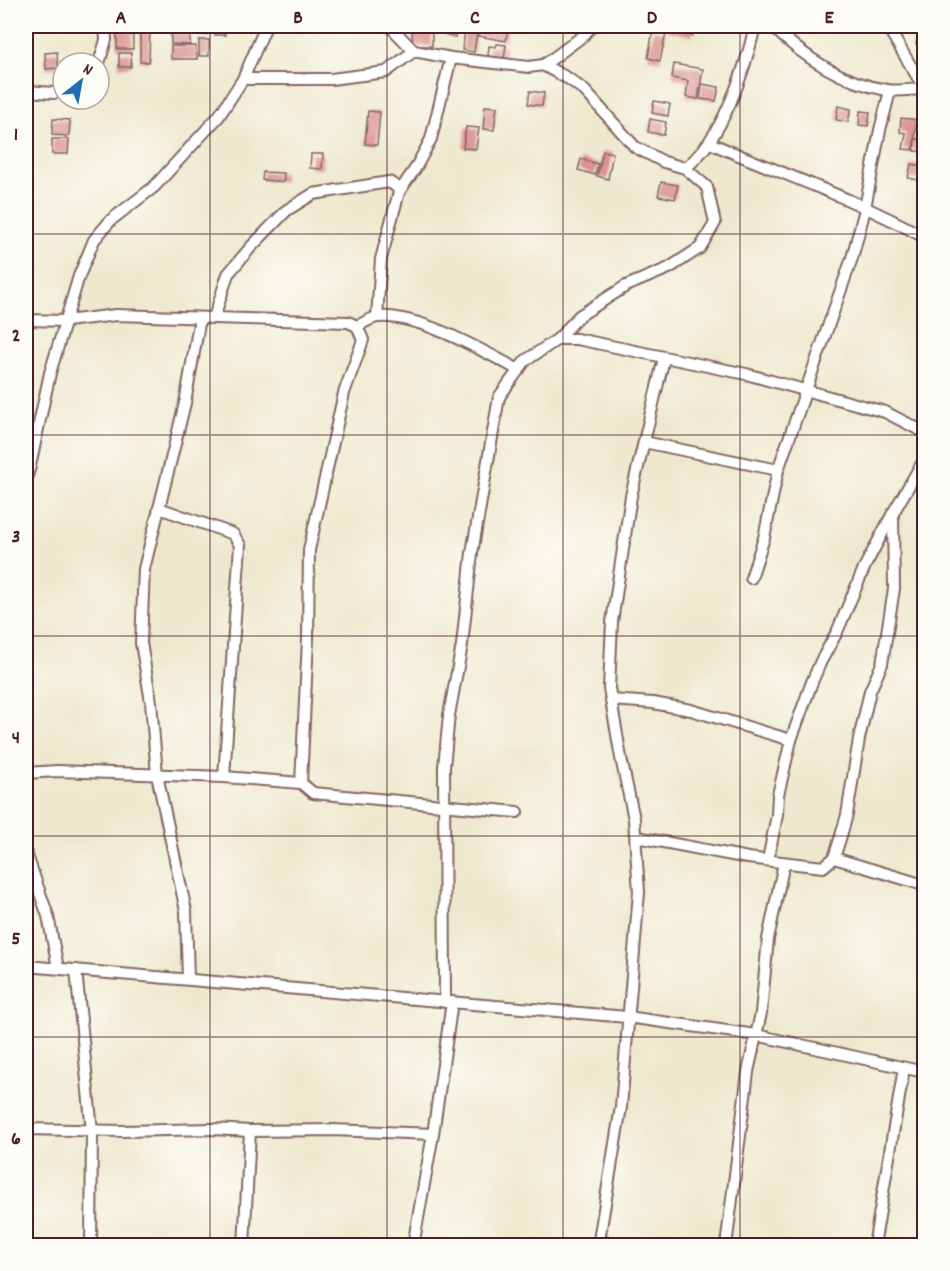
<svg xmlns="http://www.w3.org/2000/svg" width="950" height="1271" viewBox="0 0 950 1271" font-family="Dekko,sans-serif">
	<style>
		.building { fill: #db9290 }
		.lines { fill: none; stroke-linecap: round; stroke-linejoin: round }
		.minor-casing { stroke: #836664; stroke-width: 14 }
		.minor { stroke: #fff; stroke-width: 10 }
		.grid { fill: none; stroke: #4a1f2b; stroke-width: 1.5; stroke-opacity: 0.55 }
		.neatline { fill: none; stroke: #4a1f2b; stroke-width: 2 }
		.grid-label { font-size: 20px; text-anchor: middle; font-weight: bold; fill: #4a1f2b }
	</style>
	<rect width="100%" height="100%" fill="#fdfcf7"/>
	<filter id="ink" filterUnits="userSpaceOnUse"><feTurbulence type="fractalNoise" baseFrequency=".0167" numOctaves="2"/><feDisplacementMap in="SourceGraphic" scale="12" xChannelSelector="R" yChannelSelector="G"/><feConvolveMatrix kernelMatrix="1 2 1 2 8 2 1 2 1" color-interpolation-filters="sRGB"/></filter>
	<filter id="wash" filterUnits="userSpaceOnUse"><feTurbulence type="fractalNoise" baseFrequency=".008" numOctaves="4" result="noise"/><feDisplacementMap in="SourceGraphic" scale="24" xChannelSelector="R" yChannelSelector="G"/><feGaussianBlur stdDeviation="1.35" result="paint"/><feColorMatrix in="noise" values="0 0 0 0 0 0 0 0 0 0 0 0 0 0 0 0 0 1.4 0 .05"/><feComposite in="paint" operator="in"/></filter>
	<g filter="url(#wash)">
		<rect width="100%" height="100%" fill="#eee9ce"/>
		<g id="blocks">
			<g class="building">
				<rect x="117" y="26" width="16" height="23"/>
				<path d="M 140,26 L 150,26 L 149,62 L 140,62 Z"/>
				<path d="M 171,26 L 206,26 L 206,35 L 190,35 L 190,45 L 171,44 Z"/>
				<path d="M 215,26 L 224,26 L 225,35 L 215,35 Z"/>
				<path d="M 448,26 L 457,26 L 455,37 L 446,35 Z"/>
				<path d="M 466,26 L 478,26 L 474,52 L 462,50 Z"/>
				<path d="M 480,26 L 508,28 L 506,41 L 478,36 Z"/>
				<path d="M 667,26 L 694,26 L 692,36 L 666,30 Z"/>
				<path d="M 412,30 L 432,30 L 432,46 L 413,46 Z"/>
				<path d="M 653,30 L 666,33 L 660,61 L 648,58 Z"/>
				<path d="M 919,31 L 924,33 L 924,46 L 916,44 Z"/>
				<rect x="199" y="40" width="10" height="16"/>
				<path d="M 497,44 L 506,45 L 504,59 L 488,56 L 489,46 L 496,47 Z"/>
				<path d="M 171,46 L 196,46 L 197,59 L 171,59 Z"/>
				<path d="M 57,52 L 58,68 L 46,69 L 45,53 Z"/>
				<rect x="119" y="53" width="12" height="14"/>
				<path d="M 674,64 L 703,69 L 698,99 L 686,97 L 688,81 L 672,78 Z"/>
				<path d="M 702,84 L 719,87 L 716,101 L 700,99 Z"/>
				<path d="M 530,91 L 544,93 L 542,106 L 528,104 Z"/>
				<path d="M 654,101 L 670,104 L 668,116 L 652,113 Z"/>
				<path d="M 485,106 L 497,107 L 494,130 L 483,129 Z"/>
				<path d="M 838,106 L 851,109 L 848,122 L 836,120 Z"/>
				<path d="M 368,111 L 380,112 L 377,145 L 365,144 Z"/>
				<path d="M 860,111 L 870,112 L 868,126 L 859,125 Z"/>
				<path d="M 901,118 L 917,120 L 913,150 L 903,149 L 906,133 L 900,132 Z"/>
				<path d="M 53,119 L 70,120 L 69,136 L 52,135 Z"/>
				<path d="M 650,119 L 666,122 L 664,135 L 648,132 Z"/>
				<path d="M 466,127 L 479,128 L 476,149 L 463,148 Z"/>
				<path d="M 52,139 L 69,139 L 68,154 L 52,154 Z"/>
				<path d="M 915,139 L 924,140 L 924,152 L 914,151 Z"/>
				<path d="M 603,151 L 613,153 L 608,179 L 597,176 Z"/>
				<path d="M 311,154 L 323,154 L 322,169 L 310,168 Z"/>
				<path d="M 581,159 L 598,164 L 595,175 L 578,170 Z"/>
				<path d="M 911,164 L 924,166 L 924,181 L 908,178 Z"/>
				<path d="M 263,172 L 284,173 L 284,182 L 262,180 Z"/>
				<path d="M 661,182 L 678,185 L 675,199 L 658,196 Z"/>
			</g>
		</g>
	</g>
	<g filter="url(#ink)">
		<use href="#blocks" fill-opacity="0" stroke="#836664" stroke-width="1.5"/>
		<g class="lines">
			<g class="minor-casing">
				<g id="minor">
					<path d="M 390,26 L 414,51 L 451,58 L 529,67 L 543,65 L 548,62 L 583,36 L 592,26"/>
					<path d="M 772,26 C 803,57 843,83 887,90 C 899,92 913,89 924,89"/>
					<path d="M 887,26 L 924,88"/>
					<path d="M 99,63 L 106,40 L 105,26"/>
					<path d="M 543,65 L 569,79 L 585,91 L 635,147 L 664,162 L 685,168 L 707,187 L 715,223 L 700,248 L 669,268 L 626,286 L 579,316 L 558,339"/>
					<path d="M 243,79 L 331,79 L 386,72 L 414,51"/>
					<path d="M 26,91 L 54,93 L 63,91"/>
					<path d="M 710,143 C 782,174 856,199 924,237"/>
					<path d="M 685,168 C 722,140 745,70 755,26"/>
					<path d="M 377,317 L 381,259 L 399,192 L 415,169 L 431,139 L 451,58"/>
					<path d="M 214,318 L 228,274 L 251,247 L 287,210 L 313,194 L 389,182 L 397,187 L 399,192"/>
					<path d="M 26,320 L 66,321 L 116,315 L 348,322 L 357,326 L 363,340 L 344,393 L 309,550 L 308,639 L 301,783"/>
					<path d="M 357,326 C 364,323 372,317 379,317 C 419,314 483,351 519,370"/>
					<path d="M 644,442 L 778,470"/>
					<path d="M 26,480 L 30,466 L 50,373 L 79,276 L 94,240 L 111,220 L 154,187 L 219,116 L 243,79 L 266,26"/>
					<path d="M 159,508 L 233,534 L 240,545 L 224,777"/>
					<path d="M 751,578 L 764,538 L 778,470 L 852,258 L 864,213 L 880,130 L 890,91"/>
					<path d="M 611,700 L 653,703 L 691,710 L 791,740"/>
					<path d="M 26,773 L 57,771 L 224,777 L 301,783 L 313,793 L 517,812"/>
					<path d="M 637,837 L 748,858 L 823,867 L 834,858 L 840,839 L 847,815 L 859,739 L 870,691 L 882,664 L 894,589 L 893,513"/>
					<path d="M 26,853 L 48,916 L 58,968"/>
					<path d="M 834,858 L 924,885"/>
					<path d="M 768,860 L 777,815 L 778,795 L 791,740 L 812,682 L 821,661 L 837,632 L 865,566 L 893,513 L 924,460"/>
					<path d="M 26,966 L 627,1017 L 756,1035 L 924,1072"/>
					<path d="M 76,970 L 92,1131 L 91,1246"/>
					<path d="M 188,979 L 186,911 L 157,775 L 151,702 L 141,643 L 144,569 L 185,403 L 200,318"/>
					<path d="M 445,1002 L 444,767 L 449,715 L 462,645 L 472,553 L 499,397 L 525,361 L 558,339 L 577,339 L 746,374 L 885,412 L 924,432"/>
					<path d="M 26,1129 L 122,1131 L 212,1129 L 250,1131 L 244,1246"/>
					<path d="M 250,1131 L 332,1130 L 433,1134"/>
					<path d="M 599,1241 L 628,1246"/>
					<path d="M 413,1246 L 433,1134 L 452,1002"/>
					<path d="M 598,1246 L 621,1107 L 639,892 L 634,819 L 621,758 L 609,688 L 612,622 L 631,496 L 664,358"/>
					<path d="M 726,1246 L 748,1072 L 761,1013 L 768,939 L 784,863"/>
					<path d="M 874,1246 L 904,1068"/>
				</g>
			</g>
			<use href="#minor" class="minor"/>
		</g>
	</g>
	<path class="grid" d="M 210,26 L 210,1246M 387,26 L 387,1246M 563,26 L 563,1246M 740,26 L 740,1246M 26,234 L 924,234M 26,435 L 924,435M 26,636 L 924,636M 26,836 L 924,836M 26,1037 L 924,1037"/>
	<rect width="950" height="1271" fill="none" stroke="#fdfcf7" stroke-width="66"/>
	<g transform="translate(81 81) rotate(31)"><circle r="28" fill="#fdfcf7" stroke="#b5a4a5" stroke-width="1.5"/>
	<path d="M0-4.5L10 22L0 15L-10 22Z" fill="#1f6fb2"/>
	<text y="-9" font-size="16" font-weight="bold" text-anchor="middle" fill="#4a1f2b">N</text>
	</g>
	<rect x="33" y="33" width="884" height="1205" class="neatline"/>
	<g class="grid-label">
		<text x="121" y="23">A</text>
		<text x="298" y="23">B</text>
		<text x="475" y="23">C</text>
		<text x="652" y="23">D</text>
		<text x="829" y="23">E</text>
		<text x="16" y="140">1</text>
		<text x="16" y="341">2</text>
		<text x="16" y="542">3</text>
		<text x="16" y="743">4</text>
		<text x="16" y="944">5</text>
		<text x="16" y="1144">6</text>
	</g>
</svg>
